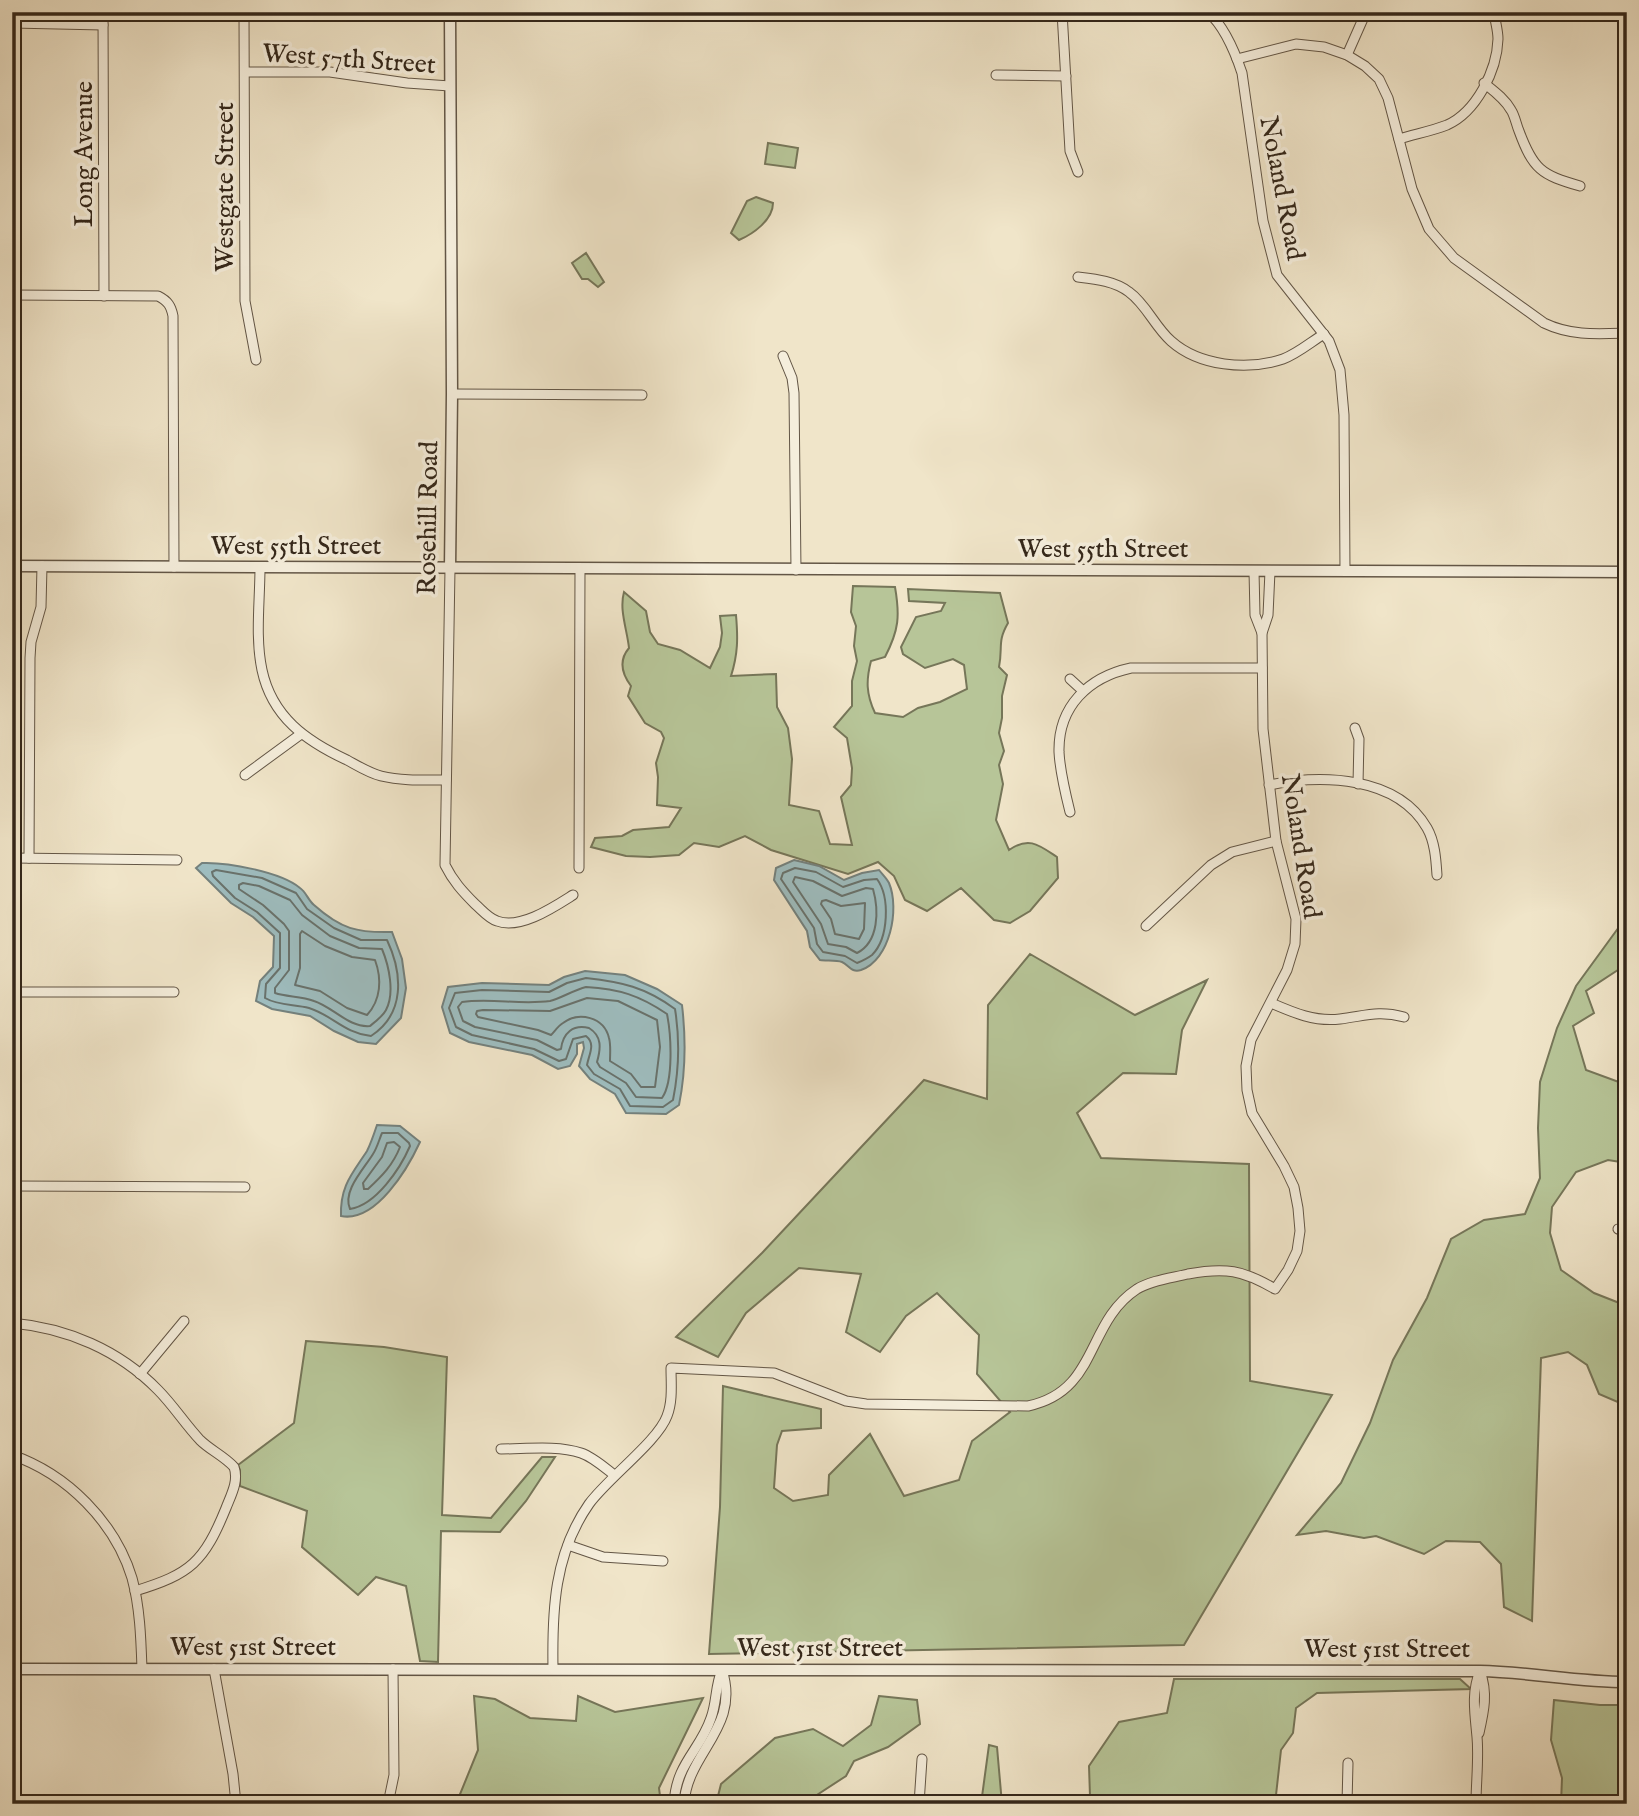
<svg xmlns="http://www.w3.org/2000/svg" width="1639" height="1816" viewBox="0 0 1639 1816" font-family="'IM FELL English',serif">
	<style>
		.green { fill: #b7c598; stroke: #767659; stroke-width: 2 }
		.water { fill: #9ebdbf; stroke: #74817d; stroke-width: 2 }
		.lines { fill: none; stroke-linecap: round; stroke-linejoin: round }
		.shore { stroke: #69726c; stroke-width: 2 }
		.minor-casing { stroke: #635646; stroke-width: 11 }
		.tertiary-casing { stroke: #635646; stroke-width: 13 }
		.minor { stroke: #f5eedc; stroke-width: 9 }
		.tertiary { stroke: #f5eedc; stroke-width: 10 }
		.labels { text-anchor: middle; stroke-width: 7; stroke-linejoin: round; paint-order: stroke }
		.street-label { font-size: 26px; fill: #34271a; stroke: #f5eedc }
	</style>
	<rect width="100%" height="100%" fill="#f0e5c9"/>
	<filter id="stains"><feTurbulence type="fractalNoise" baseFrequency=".00286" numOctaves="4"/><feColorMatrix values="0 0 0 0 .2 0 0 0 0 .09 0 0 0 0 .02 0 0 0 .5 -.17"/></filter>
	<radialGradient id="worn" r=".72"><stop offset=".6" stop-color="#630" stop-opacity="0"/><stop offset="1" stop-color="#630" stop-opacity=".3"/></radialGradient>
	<g class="green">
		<path d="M 768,143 L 798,148 L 795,168 L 765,164 Z"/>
		<path d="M 756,197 L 773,203 C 773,220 753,234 739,240 L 731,233 L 747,201 Z"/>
		<path d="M 586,253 L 604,282 L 598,287 L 588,279 L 582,279 L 572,263 Z"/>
		<path d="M 853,586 L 895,587 C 900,616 899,630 885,657 L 871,661 C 866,680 866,694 875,713 L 903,717 L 918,708 L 940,702 L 967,689 L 964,665 L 953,659 L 925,668 L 903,654 L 901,647 L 916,617 L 941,611 L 945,603 L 909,601 L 908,589 L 1000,593 L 1008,623 C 997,642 1003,647 999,667 L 1007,675 L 1002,696 L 1002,718 L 999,733 L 1004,751 L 999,765 L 1003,784 L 996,820 L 1009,850 C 1029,836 1039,845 1057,857 L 1058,878 L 1030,911 L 1010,923 L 994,920 L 961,888 L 927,911 L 905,900 L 894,876 L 878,862 L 848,874 L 771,850 L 745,836 L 719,847 L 694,843 L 679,855 L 650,857 L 626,856 L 591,847 L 595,838 L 622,836 L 633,830 L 669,827 L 681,808 L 657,805 L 658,777 L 656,763 L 664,738 L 661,732 L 645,723 L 628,696 L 631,686 C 622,674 618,661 629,648 C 627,629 619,610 624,592 L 646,611 L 650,632 L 658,644 L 680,650 L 710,668 L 720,647 L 722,633 L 720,616 L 736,615 C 738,638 738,654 731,676 L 776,674 L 777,707 L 788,728 L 792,759 L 789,805 L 819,811 L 830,844 L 852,845 L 841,797 L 851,785 L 852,768 L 847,738 L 834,727 L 852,706 L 852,681 L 857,661 L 854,646 L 856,626 L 851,612 Z"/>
		<path d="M 1627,916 L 1627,964 L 1586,991 L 1594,1013 L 1573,1026 L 1586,1070 L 1627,1085 L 1627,1163 L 1608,1160 L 1576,1172 L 1552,1207 L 1550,1233 L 1561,1270 L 1594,1293 L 1627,1306 L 1627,1406 L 1599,1394 L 1587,1365 L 1568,1352 L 1541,1358 L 1532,1621 L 1504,1607 L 1501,1564 L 1480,1542 L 1446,1541 L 1424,1554 L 1376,1536 L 1364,1538 L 1326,1531 L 1297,1535 L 1341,1483 L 1370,1423 L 1393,1360 L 1427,1298 L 1451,1239 L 1484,1220 L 1525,1214 L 1540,1178 L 1538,1128 L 1540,1082 L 1557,1028 L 1576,986 Z"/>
		<path d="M 1030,954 L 1135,1015 L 1207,980 L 1182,1030 L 1176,1074 L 1123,1073 L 1077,1113 L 1101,1158 L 1249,1164 L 1250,1381 L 1332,1395 L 1184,1645 L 709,1654 L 720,1507 L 723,1386 L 821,1409 L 821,1428 L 782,1431 L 777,1445 L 774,1488 L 793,1501 L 828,1495 L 829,1475 L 870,1434 L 904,1496 L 959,1480 L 972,1441 L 1010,1412 L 977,1374 L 979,1335 L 937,1293 L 906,1316 L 880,1352 L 846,1332 L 861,1274 L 799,1268 L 746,1313 L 718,1357 L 676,1337 L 762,1253 L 924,1080 L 987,1099 L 988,1005 Z"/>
		<path d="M 306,1341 L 384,1347 L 447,1357 L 442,1515 L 491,1518 L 542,1457 L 555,1457 L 526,1501 L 500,1532 L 441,1531 L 438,1662 L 420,1661 L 406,1586 L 376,1577 L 358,1595 L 302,1547 L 307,1511 L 240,1486 L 240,1470 L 238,1465 L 294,1423 Z"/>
		<path d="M 1174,1679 L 1460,1679 L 1471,1689 L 1317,1693 L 1296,1708 L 1293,1733 L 1281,1750 L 1275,1804 L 1088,1804 L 1090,1796 L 1089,1766 L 1119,1722 L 1167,1713 Z"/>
		<path d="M 474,1696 L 495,1699 L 530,1718 L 576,1721 L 578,1696 L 615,1712 L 703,1698 L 659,1788 L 661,1804 L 456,1804 L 478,1750 Z"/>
		<path d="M 879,1696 L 917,1700 L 920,1724 L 888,1747 L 854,1761 L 846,1776 L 803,1804 L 716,1804 L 721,1784 L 775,1738 L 813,1729 L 843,1746 L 871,1725 Z"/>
		<path d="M 1554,1700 L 1600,1705 L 1627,1705 L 1627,1804 L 1561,1804 L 1562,1778 L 1551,1740 Z"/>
		<path d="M 989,1745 L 997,1747 L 1002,1804 L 981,1804 Z"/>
	</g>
	<g class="water">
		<path d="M 794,860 L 819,866 L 844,880 L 862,873 L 879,870 C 882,874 887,879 889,883 C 900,909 890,960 861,970 C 851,973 849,965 842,962 C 836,960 826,961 820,960 L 810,947 L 807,931 L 774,880 L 776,868 Z"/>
		<path d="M 202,863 C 227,862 281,872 300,888 C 306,892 308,900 314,905 C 341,929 357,933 392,932 L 402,959 L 406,988 L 401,1018 L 376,1044 L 358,1042 L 334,1031 L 310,1016 L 272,1009 L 256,1001 L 260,981 L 273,967 L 274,936 L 253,917 L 231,903 L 196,868 Z"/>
		<path d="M 585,971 L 625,975 L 657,989 L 682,1005 C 686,1039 686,1071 679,1105 L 666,1114 L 626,1113 L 615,1094 L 590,1079 L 579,1066 L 584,1048 L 583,1042 L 577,1044 L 577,1054 L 570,1066 L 558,1069 L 532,1055 L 469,1042 L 450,1033 L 442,1007 L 448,987 L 482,983 L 549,985 L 564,977 Z"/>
		<path d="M 377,1125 L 400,1126 L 420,1142 C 408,1168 376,1223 341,1216 C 340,1186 352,1174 367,1151 C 371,1143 374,1134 377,1125 Z"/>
	</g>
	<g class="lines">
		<g class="shore">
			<path d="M 795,868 L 816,872 L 843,887 L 864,880 L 877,879 C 890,897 889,938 872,955 C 868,958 862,961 857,963 L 845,956 L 823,952 L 817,944 L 814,928 L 781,879 L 783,873 Z"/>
			<path d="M 216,870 L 262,878 L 296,893 L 307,909 L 334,928 L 361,940 L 387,940 C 403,974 405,1014 371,1036 C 344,1033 332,1015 309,1008 C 295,1004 279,1006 265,998 L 266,984 L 280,968 L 280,933 L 257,912 L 235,898 L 213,876 L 212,872 Z"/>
			<path d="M 795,877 L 813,881 L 842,896 L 866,888 L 873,889 C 879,910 879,942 857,953 L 846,947 L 828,944 L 821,924 L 793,882 Z"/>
			<path d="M 243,883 L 259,886 L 290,900 L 302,915 L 330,936 L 359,948 L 382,949 C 389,966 395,993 386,1010 C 383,1016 375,1022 370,1026 C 349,1028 333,1007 314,1001 C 301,996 287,997 275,993 L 275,988 L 289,970 L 289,931 L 284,924 L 263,905 L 239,889 L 239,885 Z"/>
			<path d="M 826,900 L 841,906 L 865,903 L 864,929 L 859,939 L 835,934 L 831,919 L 821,904 L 822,901 Z"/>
			<path d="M 302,931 L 325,946 L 352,957 L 375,960 C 382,979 381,1000 367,1015 L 347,1008 L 320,991 L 295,985 L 300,968 L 300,934 Z"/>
			<path d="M 586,978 C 622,982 645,987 675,1009 C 680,1040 679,1070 673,1100 L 663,1107 L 630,1106 L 620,1089 L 594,1074 L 587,1065 C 589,1054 596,1044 586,1036 L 573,1039 L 566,1059 L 559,1061 L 534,1049 L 472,1035 L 456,1027 L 449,1008 L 455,993 L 482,990 L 549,992 L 567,983 Z"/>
			<path d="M 586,987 C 619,989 639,995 667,1014 C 671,1034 674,1081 662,1098 L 636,1097 L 626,1083 L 600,1067 L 597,1062 C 601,1048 602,1036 589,1028 C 573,1024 563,1033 561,1049 L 557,1050 L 537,1040 L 475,1027 L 463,1021 L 458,1007 L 462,1002 C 491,998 521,1005 550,1001 C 559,999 574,990 586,987 Z"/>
			<path d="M 587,998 L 618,1001 L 657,1020 L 660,1047 L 655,1087 L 641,1087 L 631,1074 L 610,1061 C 610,1053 611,1045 609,1038 C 604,1017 579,1011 563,1023 C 558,1026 555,1031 551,1035 L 538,1030 L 478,1017 L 476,1014 L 477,1011 L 483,1010 L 550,1011 Z"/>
			<path d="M 382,1133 L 398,1133 L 409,1143 L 410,1146 C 400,1169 376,1205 350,1209 C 342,1191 364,1169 373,1154 C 377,1148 379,1140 382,1133 Z"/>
			<path d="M 394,1142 L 400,1147 C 393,1165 382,1176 368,1189 L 364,1189 L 363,1183 L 382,1157 L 387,1143 Z"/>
		</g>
		<g class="minor-casing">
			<g id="minor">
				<path d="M 103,12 L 104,296"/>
				<path d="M 244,12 L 245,301 L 256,360"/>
				<path d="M 1062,12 L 1070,151 L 1078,172"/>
				<path d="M 1208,12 C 1225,27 1235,52 1242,73 L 1263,221 L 1277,275 L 1329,341 L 1340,370 L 1344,415 L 1345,571"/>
				<path d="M 450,15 L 626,14"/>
				<path d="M 12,23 L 103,25"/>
				<path d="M 1347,55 L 1366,12"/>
				<path d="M 1237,59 L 1296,44 L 1324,47 L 1347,55 L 1365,66 L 1379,79 L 1388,98 L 1412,189 L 1429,229 L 1454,258 L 1544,323 C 1571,336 1597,334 1627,333"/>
				<path d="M 245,72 L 330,72 L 407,83 L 450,86"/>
				<path d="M 996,75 L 1066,76"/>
				<path d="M 1484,83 C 1494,91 1505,99 1511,110 C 1515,116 1516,124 1519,131 C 1533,169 1541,175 1580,186"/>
				<path d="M 1399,139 C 1415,134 1432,131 1447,125 C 1476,112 1497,71 1498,39 C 1498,30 1495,21 1494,12"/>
				<path d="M 1078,277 C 1095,279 1115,281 1129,292 C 1146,304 1155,327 1171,341 C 1199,366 1247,371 1283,359 C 1297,354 1311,342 1324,334"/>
				<path d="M 12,295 L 158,296 C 168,301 171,306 173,316 L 174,567"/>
				<path d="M 783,356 L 792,378 L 794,393 L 796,570"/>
				<path d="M 452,394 L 642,395"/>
				<path d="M 260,567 C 260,601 255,637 262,670 C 272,717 306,741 347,760 C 358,766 369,773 381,776 C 402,781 424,780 446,780"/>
				<path d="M 450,569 L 445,865 C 453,881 462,891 475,904 C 482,910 488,918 497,921 C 520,930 554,907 573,895"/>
				<path d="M 1254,571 L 1255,615 L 1262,633"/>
				<path d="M 1070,679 L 1082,690"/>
				<path d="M 1355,728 L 1359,739 L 1358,784"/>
				<path d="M 245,775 L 301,734"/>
				<path d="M 1269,785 C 1322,774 1397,776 1427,828 C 1435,842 1436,860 1437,875"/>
				<path d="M 1070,812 C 1065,792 1060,772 1059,752 C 1058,706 1089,677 1131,668 L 1262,668"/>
				<path d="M 12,858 L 177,860"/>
				<path d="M 29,858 L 30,658 L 31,642 L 41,607 L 42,566"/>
				<path d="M 579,868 L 580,569"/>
				<path d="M 1146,926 L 1211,865 L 1232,852 L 1276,841"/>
				<path d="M 12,992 L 174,992"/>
				<path d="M 1271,1003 C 1294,1013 1315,1022 1340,1019 C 1365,1016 1378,1010 1404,1017"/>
				<path d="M 12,1186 L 245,1187"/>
				<path d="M 1618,1229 L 1627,1227"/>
				<path d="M 12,1323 C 67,1328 119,1350 158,1390 C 173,1405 185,1424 200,1440 C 210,1450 224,1456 234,1467 C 239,1481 231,1495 226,1508 C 204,1562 191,1574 135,1591"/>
				<path d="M 140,1374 L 184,1321"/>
				<path d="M 501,1449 C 526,1449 557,1445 581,1453 C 593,1457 604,1467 614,1475"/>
				<path d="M 12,1455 C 67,1474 115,1522 132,1578 C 140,1607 141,1640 142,1669"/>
				<path d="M 568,1545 L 603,1557 L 663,1561"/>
				<path d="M 214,1669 L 233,1774 L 236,1804"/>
				<path d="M 553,1669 C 552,1611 554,1554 589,1504 C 608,1478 658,1441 667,1416 C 673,1401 671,1383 671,1368 L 774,1373 L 846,1401 L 866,1404 L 1028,1406 C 1099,1391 1085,1323 1137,1289 C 1152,1280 1172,1278 1188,1274 C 1225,1267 1243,1270 1275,1289 L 1288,1270 L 1297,1251 L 1300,1231 L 1298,1208 L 1294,1187 L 1284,1166 L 1252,1113 L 1247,1090 L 1246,1066 L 1251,1040 L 1287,970 L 1295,944 L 1296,919 L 1276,841 L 1263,729 L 1262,633 L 1268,615 L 1270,571"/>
				<path d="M 1479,1733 C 1484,1711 1488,1693 1480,1671"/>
				<path d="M 388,1804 L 394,1775 L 393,1669"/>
				<path d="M 674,1804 C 676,1763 700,1751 711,1718 C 717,1702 715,1686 722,1670"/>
				<path d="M 684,1804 C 687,1752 741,1728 722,1670"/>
				<path d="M 919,1804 L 922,1759"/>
				<path d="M 1347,1804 L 1348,1763"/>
				<path d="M 1476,1804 C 1476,1782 1479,1758 1477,1737 C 1475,1714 1471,1693 1480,1671"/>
			</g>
		</g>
		<g class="tertiary-casing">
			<g id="tertiary">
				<path d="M 12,566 L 1627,572"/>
				<path d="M 450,569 L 452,394 L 450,12"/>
				<path d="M 12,1669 L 1480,1671 C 1530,1672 1577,1682 1627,1682"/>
			</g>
		</g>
		<use href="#minor" class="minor"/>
		<use href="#tertiary" class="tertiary"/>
	</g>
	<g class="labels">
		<g class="street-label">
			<text transform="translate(349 58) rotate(4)" y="9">West 57th Street</text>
			<text transform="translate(83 154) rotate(-90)" y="9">Long Avenue</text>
			<text transform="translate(224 187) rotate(-90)" y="9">Westgate Street</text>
			<text transform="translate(1283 188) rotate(79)" y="9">Noland Road</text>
			<text transform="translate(427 518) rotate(-89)" y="9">Rosehill Road</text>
			<text x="296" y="554">West 55th Street</text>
			<text x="1103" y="557">West 55th Street</text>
			<text transform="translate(1302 846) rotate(81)" y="9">Noland Road</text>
			<text x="253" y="1655">West 51st Street</text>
			<text x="820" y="1656">West 51st Street</text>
			<text x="1387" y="1657">West 51st Street</text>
		</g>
	</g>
	<rect width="1639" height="1816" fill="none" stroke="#f0e5c9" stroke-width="42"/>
	<rect x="14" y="14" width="1611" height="1788" fill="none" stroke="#34271a" stroke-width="3.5"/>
	<rect x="21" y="21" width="1597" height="1774" fill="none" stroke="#34271a" stroke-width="2"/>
	<rect width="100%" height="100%" filter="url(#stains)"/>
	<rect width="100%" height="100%" fill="url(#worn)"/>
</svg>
